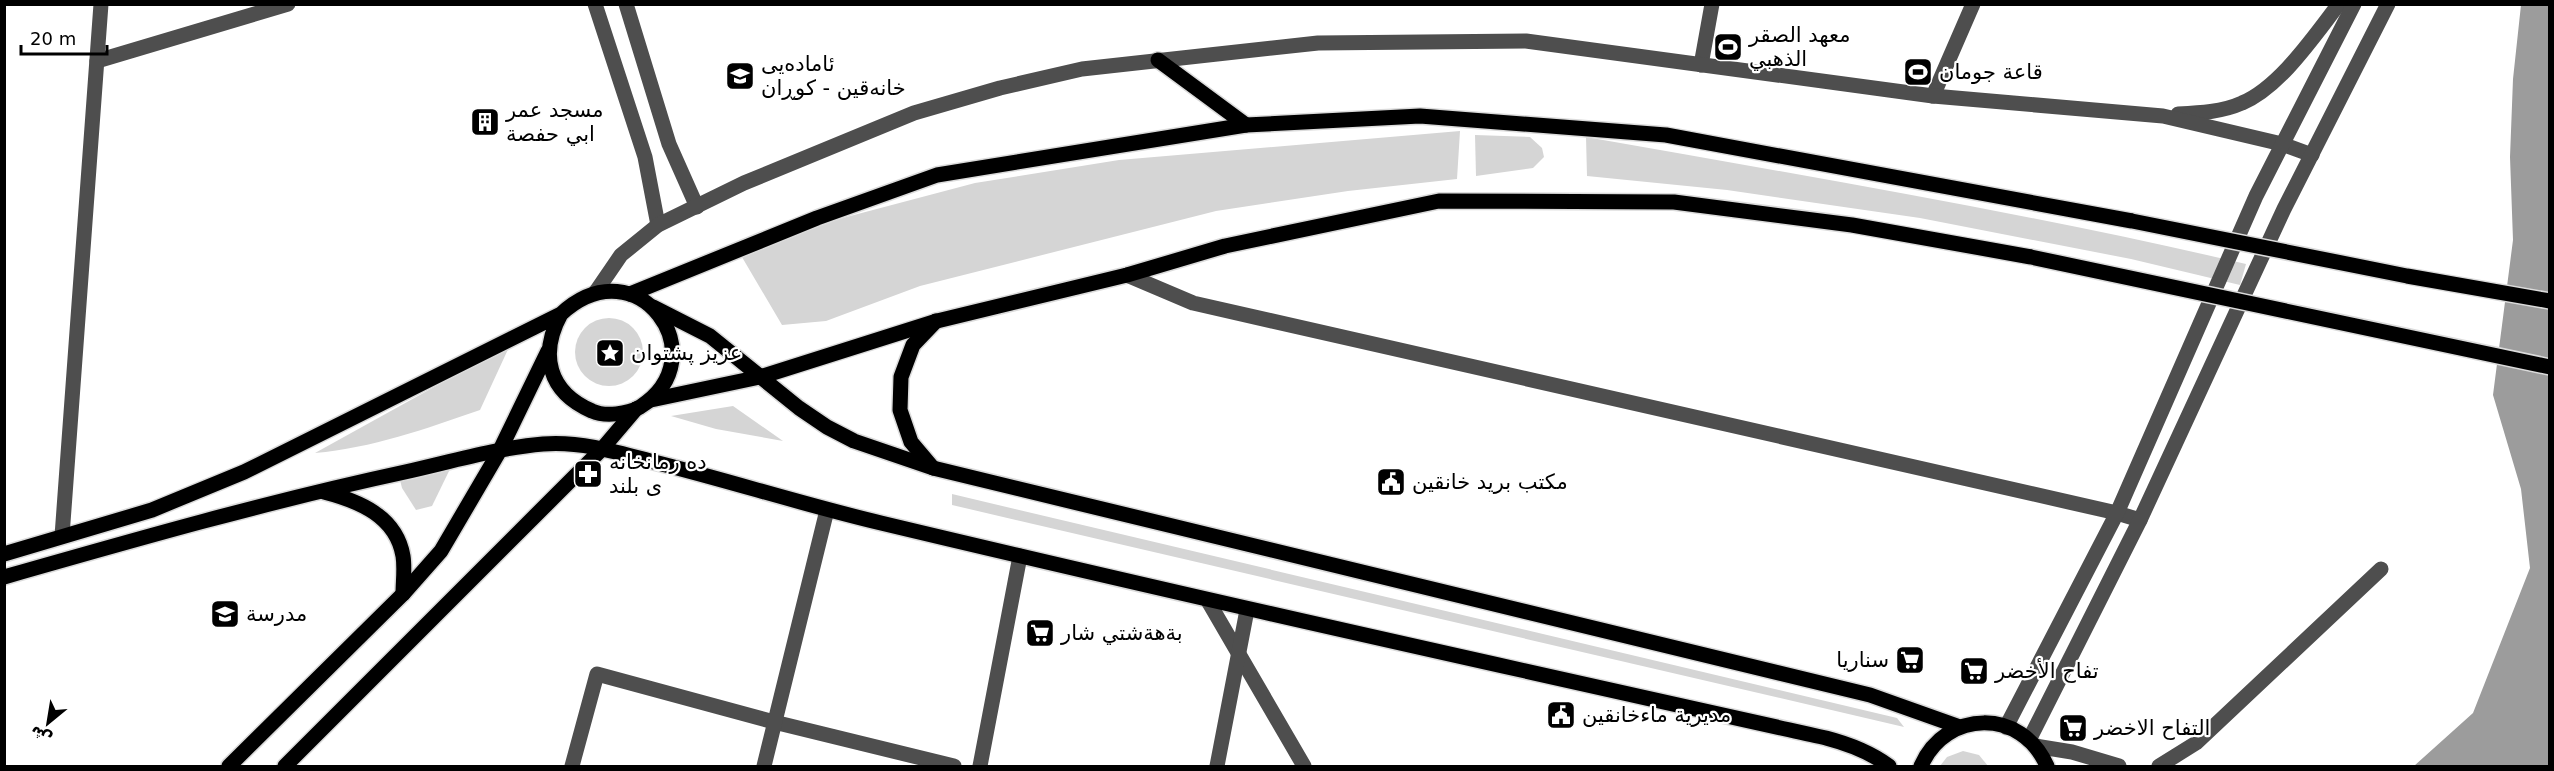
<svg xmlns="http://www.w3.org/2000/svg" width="2554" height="771" viewBox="0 0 2554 771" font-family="'DejaVu Sans',Vazirmatn,sans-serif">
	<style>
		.green { fill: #d5d5d5 }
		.water { fill: #9c9c9c }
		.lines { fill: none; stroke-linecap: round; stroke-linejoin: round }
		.major-casing { stroke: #dbdbdb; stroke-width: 18 }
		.minor { stroke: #4e4e4e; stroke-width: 15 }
		.major { stroke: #000; stroke-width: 15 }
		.major-bridge-casing { stroke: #dbdbdb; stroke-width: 18; stroke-linecap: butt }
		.major-bridge { stroke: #000; stroke-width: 15 }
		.labels { text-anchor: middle; stroke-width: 4.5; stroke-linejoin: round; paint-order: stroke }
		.poi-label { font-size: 21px; fill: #000; stroke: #fff; text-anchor: start }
	</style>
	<rect width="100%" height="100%" fill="#fff"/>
	<g class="green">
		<path d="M 1460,131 L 1457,179 L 1348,191 L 1216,211 L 920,286 L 826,321 L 782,325 L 739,252 L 786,233 L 975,183 L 1119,160 Z"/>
		<path d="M 1475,135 L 1530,137 L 1542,148 L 1544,157 L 1533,168 L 1476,176 Z"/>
		<path d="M 1586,137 C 1806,176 2028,213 2246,264 L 2240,285 L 2131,259 L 1920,218 L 1727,190 L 1587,176 Z"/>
		<circle cx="609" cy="352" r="34"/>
		<path d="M 510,345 L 480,410 C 425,429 372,448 315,453 Z"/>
		<path d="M 733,406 L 783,441 L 716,429 L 671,416 Z"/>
		<path d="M 451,467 L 432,506 L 416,510 L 402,488 L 400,480 Z"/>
		<path d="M 952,494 L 1897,718 L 1904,727 L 952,505 Z"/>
		<path d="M 1963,751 L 1979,755 L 1988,766 L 1940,766 L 1947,757 Z"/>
	</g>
	<path class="water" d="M 2521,5 L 2549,5 L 2549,766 L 2414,766 L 2473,713 L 2530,568 L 2521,489 L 2493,395 L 2513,240 L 2510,157 L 2513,79 Z"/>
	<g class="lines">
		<g class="major-casing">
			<g id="major">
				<path d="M 1158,60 L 1246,125"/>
				<path d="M 630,294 L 817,218 L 937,175 L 1246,125 L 1420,116 L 1666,135 L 2132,221"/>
				<path d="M 653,307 L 710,336 L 799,408 L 827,427 L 854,441 L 933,468 L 1870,695 L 1960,727"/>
				<path d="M 651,400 L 760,377 L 937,321 L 1127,275 L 1225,246 L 1439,201 L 1674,202 L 1852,225 L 2031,257"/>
				<path d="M 933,468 L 911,442 L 900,410 L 901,377 L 913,345 L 936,321"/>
				<path d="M 324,492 C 359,501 396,516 403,556 C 405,568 403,582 403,594"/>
				<path d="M 4,554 L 152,510 L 244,472 L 561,314 C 638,243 719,357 640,407 C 628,414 605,417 592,411 C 548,392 539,354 561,314"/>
				<path d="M 4,577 C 137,539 270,501 405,472 C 450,462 497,448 543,444 C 581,441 617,452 654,462 C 730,481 805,505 881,523 C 1195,598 1511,668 1826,738 C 1849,744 1870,752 1889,766"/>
				<path d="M 229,766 L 403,594 L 441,551 L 499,452 L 548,351"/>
				<path d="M 285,766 L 602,449 L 636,409"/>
				<path d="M 1921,766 C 1946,709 2022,708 2047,766"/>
			</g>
		</g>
		<g class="minor">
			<path d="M 595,4 L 645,157 L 658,225"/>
			<path d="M 626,4 L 669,144 L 697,207"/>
			<path d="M 97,61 L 288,4"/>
			<path d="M 1701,65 L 1712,4"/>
			<path d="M 1933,96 L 1973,4"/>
			<path d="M 2178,114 C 2200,113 2222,112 2242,103 C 2280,87 2314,36 2339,4"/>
			<path d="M 1127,275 L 1193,303 L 2117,513 L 2140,520"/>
			<path d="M 595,293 L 621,255 L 658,225 L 744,183 L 914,113 L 1000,88 L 1082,69 L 1318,43 L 1526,41 L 1933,96 L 2163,116 L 2282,144 L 2312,155"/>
			<path d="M 62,536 L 101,4"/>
			<path d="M 1208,601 L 1304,766"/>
			<path d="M 2006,727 L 2117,513 L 2256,196 L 2354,4"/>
			<path d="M 2029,740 L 2140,520 L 2284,209 L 2388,4"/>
			<path d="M 2035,746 L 2072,752 L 2119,766"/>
			<path d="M 572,766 L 597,674 L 774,722 L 954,766"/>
			<path d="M 764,766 L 827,510"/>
			<path d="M 980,766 L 1020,556"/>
			<path d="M 1217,766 L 1247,610"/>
			<path d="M 2159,766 L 2196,743 L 2381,569"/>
		</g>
		<use href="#major" class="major"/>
		<g class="major-bridge-casing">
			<g id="major-bridge">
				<path d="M 2132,221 L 2407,276 L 2550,301"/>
				<path d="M 2031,257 L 2550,367"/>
			</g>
		</g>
		<use href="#major-bridge" class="major-bridge"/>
	</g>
	<defs>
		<g id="stadium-square" transform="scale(1.5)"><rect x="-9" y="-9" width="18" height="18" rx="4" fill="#000" stroke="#fff"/><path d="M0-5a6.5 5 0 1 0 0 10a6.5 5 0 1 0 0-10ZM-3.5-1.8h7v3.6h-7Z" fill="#fff"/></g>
		<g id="school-square" transform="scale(1.5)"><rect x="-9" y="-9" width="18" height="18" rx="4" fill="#000" stroke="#fff"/><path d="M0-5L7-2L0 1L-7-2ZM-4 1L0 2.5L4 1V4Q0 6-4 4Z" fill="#fff"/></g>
		<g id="building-square" transform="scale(1.5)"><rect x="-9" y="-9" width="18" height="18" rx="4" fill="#000" stroke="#fff"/><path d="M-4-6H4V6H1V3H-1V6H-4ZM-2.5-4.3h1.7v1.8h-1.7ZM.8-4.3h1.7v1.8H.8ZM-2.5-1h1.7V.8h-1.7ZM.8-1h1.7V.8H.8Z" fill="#fff"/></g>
		<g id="sight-square" transform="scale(1.5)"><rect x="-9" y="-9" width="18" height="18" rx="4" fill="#000" stroke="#fff"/><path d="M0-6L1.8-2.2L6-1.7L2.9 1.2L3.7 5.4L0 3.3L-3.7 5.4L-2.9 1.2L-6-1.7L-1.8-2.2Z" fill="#fff"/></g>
		<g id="pharmacy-square" transform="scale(1.5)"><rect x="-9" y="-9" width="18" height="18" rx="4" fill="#000" stroke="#fff"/><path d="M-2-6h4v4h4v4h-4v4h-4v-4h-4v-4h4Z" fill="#fff"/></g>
		<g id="civic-square" transform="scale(1.5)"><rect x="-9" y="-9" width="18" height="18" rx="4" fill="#000" stroke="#fff"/><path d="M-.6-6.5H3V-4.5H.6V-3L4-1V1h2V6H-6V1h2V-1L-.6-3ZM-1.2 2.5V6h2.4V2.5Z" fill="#fff"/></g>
		<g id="supermarket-square" transform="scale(1.5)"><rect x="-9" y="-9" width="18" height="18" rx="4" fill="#000" stroke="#fff"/><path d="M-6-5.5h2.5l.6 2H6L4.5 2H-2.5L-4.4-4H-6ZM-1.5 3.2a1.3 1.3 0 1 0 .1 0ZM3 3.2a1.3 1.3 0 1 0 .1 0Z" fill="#fff"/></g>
	</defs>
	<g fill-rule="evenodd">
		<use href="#stadium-square" x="1728" y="47"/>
		<use href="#stadium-square" x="1918" y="72"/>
		<use href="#school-square" x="740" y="76"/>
		<use href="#building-square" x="485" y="122"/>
		<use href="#sight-square" x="610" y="353"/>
		<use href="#pharmacy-square" x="588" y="474"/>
		<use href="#civic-square" x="1391" y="482"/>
		<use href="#school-square" x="225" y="614"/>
		<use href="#supermarket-square" x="1040" y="633"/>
		<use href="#supermarket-square" x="1910" y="660"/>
		<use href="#supermarket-square" x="1974" y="671"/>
		<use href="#civic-square" x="1561" y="715"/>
		<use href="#supermarket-square" x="2073" y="728"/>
	</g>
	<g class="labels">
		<g class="poi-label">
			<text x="1749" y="42">معهد الصقر<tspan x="1749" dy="24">الذهبي</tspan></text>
			<text x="761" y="71">ئامادەیی<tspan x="761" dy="24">خانەقین - کوڕان</tspan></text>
			<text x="1939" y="79">قاعة جومان</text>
			<text x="506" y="117">مسجد عمر<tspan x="506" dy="24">ابي حفصة</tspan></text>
			<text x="631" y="360">عزيز پشتوان</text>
			<text x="609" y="469">ده رمانخانه<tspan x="609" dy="24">ى بلند</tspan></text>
			<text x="1412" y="489">مكتب بريد خانقين</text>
			<text x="246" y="621">مدرسة</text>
			<text x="1061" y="640">بةهةشتي شار</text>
			<text x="1889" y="667" text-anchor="end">سناريا</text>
			<text x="1995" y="678">تفاح الأخضر</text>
			<text x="1582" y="722">مديرية ماءخانقين</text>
			<text x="2094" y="735">التفاح الاخضر</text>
		</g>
	</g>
	<rect width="2554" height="771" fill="none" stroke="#000000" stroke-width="12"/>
	<g transform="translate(48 723) rotate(210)" stroke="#ffffff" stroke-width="4.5" paint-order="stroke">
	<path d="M0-4.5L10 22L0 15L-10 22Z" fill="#000000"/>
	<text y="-9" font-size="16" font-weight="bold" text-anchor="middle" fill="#000000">ش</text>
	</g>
	<path d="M21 45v9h86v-9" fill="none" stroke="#000000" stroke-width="3"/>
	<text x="30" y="45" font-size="18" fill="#000000" stroke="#ffffff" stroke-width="4.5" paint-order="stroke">20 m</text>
</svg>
